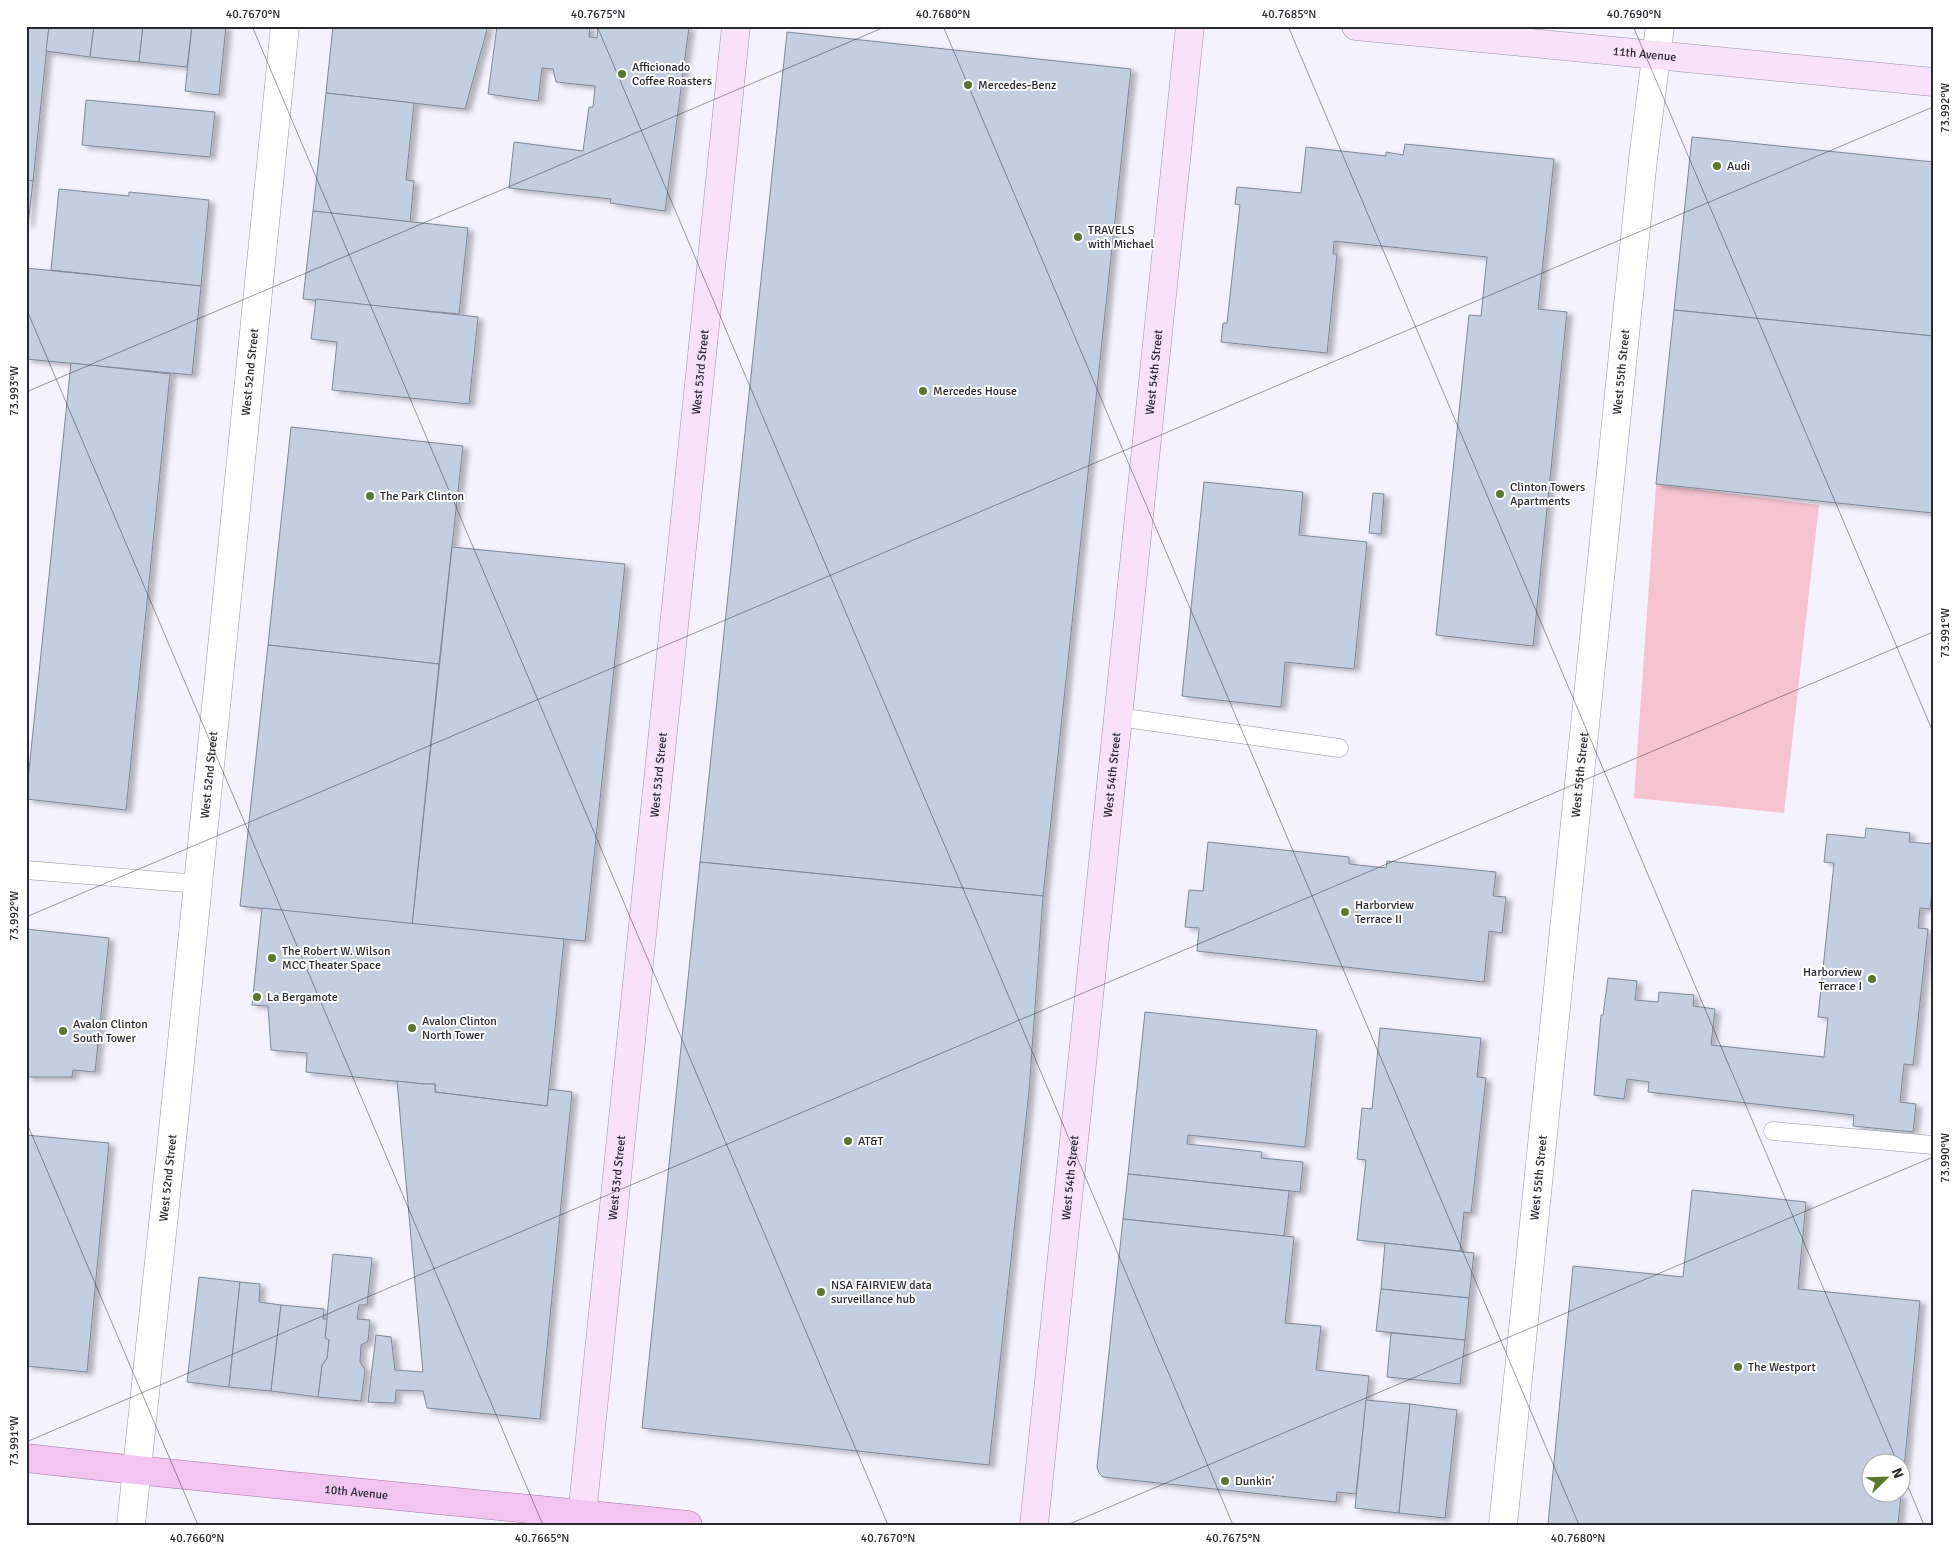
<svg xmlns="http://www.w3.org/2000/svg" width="1959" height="1551" viewBox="0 0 1959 1551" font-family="Signika,sans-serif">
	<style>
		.green { fill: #f6c4d1 }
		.building { fill: #c3cee0; stroke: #7e8898; filter: url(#shadow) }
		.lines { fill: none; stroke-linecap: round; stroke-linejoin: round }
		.service-casing { stroke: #9592a4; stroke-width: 19 }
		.minor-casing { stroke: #9592a4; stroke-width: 29 }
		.secondary-casing { stroke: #9592a4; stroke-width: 29 }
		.primary-casing { stroke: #a674a8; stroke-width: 29 }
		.service { stroke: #fff; stroke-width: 18 }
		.minor { stroke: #fff; stroke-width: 28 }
		.secondary { stroke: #f9e2f8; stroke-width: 28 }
		.primary { stroke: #f2c4f2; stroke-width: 28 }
		.ticks { fill: none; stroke: #29282f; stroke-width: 1; stroke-opacity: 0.45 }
		.poi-dot { fill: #5a782d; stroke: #fff; stroke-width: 2 }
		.labels { text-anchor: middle; stroke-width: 4; stroke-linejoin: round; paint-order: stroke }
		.street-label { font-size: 12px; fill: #29282f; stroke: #fff }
		.poi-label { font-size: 12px; fill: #29282f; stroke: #fff; text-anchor: start }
		.neatline { fill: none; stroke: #29282f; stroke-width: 2 }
		.ticks-label { font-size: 12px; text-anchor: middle; fill: #29282f }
	</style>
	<defs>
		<filter id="shadow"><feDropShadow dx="5.5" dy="3" stdDeviation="2.5" flood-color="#0004"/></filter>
	</defs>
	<rect width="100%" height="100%" fill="#f4f2fe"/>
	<path class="green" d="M 1656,484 L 1819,505 L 1784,813 L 1634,798 Z"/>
	<g class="building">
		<path d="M 26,26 L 49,26 L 33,181 L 26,180 Z"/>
		<path d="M 49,26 L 94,26 L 90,57 L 46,51 Z"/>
		<path d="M 94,26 L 143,26 L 139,62 L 90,57 Z"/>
		<path d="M 143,26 L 192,26 L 187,67 L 139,62 Z"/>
		<path d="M 192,26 L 226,26 L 219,95 L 185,91 Z"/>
		<path d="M 333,26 L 488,26 L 465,109 L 326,93 Z"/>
		<path d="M 497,26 L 590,26 L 589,37 L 597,38 L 598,26 L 689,27 L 665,211 L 610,203 L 611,199 L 509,188 L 514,142 L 583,151 L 589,107 L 593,107 L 595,86 L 556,82 L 553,69 L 542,68 L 538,101 L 488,94 Z"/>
		<path d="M 787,32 L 1131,69 L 1043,896 L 700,862 Z"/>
		<path d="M 326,93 L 414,103 L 406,180 L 414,181 L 410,222 L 313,211 Z"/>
		<path d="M 86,100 L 215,112 L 210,157 L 82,145 Z"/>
		<path d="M 1692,137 L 1933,162 L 1933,336 L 1674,310 Z"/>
		<path d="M 1405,144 L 1554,159 L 1538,309 L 1567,312 L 1533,646 L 1436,635 L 1469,315 L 1481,316 L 1487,257 L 1334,241 L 1333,254 L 1337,254 L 1327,353 L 1221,342 L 1223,323 L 1227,323 L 1240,205 L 1235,204 L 1237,187 L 1301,193 L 1306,147 L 1386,156 L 1386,152 L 1403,155 Z"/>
		<path d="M 26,180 L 33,181 L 28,225 L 26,225 Z"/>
		<path d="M 59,189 L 129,196 L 129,192 L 209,200 L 201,286 L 51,270 Z"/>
		<path d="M 313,211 L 468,228 L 459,314 L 303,299 Z"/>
		<path d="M 26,268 L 201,286 L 192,375 L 26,359 Z"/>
		<path d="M 316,299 L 478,317 L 469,404 L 332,390 L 337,342 L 311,339 Z"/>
		<path d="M 1674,310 L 1933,336 L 1933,513 L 1656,484 Z"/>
		<path d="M 71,363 L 170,374 L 126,810 L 26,799 Z"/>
		<path d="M 291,427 L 463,446 L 439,664 L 268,645 Z"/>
		<path d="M 1204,482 L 1303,492 L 1299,535 L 1367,542 L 1354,669 L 1285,662 L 1281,707 L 1182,696 Z"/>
		<path d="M 1373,493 L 1384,494 L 1381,534 L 1369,533 Z"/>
		<path d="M 452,547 L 625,564 L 585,941 L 412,925 Z"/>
		<path d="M 268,645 L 439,664 L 412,925 L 240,906 Z"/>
		<path d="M 1866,828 L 1910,833 L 1909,842 L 1933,844 L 1933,881 L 1930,909 L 1920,908 L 1918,928 L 1928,929 L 1913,1065 L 1904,1064 L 1900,1102 L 1916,1104 L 1913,1132 L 1853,1126 L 1854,1115 L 1648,1092 L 1649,1082 L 1627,1079 L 1624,1099 L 1594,1095 L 1601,1015 L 1603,1015 L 1608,978 L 1637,981 L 1635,1000 L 1658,1002 L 1659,992 L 1694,995 L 1693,1006 L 1715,1009 L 1711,1045 L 1824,1057 L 1828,1018 L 1818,1017 L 1834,863 L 1824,862 L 1827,834 L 1865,838 Z"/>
		<path d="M 1208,842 L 1349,857 L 1349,864 L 1386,868 L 1387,861 L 1496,872 L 1493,896 L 1506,897 L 1502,933 L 1489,931 L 1484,982 L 1197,951 L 1199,928 L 1185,927 L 1189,890 L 1203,891 Z"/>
		<path d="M 700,862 L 1043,896 L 1029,1091 L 989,1465 L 642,1428 Z"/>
		<path d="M 262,908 L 564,939 L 547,1106 L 435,1092 L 435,1084 L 424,1084 L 306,1072 L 307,1053 L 271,1050 L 268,1006 L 252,1005 Z"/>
		<path d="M 26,929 L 109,938 L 95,1072 L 73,1070 L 72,1077 L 26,1077 Z"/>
		<path d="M 1145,1012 L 1317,1030 L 1305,1147 L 1188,1135 L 1187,1144 L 1262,1152 L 1261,1158 L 1303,1162 L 1300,1192 L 1128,1174 Z"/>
		<path d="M 1380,1028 L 1481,1038 L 1477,1077 L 1486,1078 L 1471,1213 L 1464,1212 L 1460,1251 L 1357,1240 L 1366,1160 L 1357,1159 L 1362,1108 L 1372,1109 Z"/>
		<path d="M 397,1081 L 424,1084 L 435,1084 L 435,1092 L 547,1106 L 549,1089 L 572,1092 L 540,1419 L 427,1408 L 423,1391 L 396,1390 L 395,1403 L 368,1402 L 376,1335 L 391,1337 L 395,1370 L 423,1372 Z"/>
		<path d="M 26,1135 L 109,1143 L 87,1372 L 26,1366 Z"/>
		<path d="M 1128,1174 L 1289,1191 L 1284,1236 L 1123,1219 Z"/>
		<path d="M 1692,1190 L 1806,1202 L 1798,1289 L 1920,1301 L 1902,1490 L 1902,1464 L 1872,1464 L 1872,1494 L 1901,1494 L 1898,1525 L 1548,1524 L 1573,1266 L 1683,1277 Z"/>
		<path d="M 1123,1219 L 1294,1237 L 1285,1323 L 1321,1326 L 1316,1370 L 1369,1376 L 1356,1494 L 1337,1492 L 1336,1502 L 1103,1477 L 1099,1473 L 1097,1467 Z"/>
		<path d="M 1385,1243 L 1474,1253 L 1469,1298 L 1381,1289 Z"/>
		<path d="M 333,1254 L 372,1258 L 367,1305 L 359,1305 L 357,1319 L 370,1320 L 368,1341 L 361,1345 L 360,1362 L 365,1370 L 361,1401 L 318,1397 L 322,1365 L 327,1358 L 329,1340 L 325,1338 Z"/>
		<path d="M 199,1277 L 240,1282 L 229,1387 L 187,1382 Z"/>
		<path d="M 240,1282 L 260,1284 L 259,1302 L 281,1305 L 271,1391 L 229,1387 Z"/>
		<path d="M 1381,1289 L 1469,1298 L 1465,1340 L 1376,1331 Z"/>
		<path d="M 281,1305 L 324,1309 L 323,1319 L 327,1319 L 325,1338 L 329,1340 L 327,1358 L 322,1365 L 318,1397 L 271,1391 Z"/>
		<path d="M 1391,1333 L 1465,1340 L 1460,1384 L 1387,1377 Z"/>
		<path d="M 1366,1400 L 1410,1404 L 1399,1513 L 1355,1508 Z"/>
		<path d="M 1410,1404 L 1457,1410 L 1445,1518 L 1399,1513 Z"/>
	</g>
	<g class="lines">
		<g class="service-casing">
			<g id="service">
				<path d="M 1118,717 L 1339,748"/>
				<path d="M 26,870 L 198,884"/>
				<path d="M 1773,1131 L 1933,1145"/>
			</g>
		</g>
		<g class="minor-casing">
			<g id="minor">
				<path id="s1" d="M 131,1525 L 175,1111 L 285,26"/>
				<path id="s2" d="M 1503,1525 L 1643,159 L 1660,26"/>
			</g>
		</g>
		<g class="secondary-casing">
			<g id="secondary">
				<path id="s3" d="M 1356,26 L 1933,82"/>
				<path id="s4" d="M 581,1525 L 736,26"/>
				<path id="s5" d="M 1034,1525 L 1190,26"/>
			</g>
		</g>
		<g class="primary-casing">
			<g id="primary">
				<path id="s6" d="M 26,1458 C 247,1483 468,1502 688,1525"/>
			</g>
		</g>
		<use href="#service" class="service"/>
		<use href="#minor" class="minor"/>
		<use href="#secondary" class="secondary"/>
		<use href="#primary" class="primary"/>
	</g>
	<path class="ticks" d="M 252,26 L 888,1525M 597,26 L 1233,1525M 943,26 L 1579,1525M 1288,26 L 1898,1464M 1633,26 L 1933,732M 26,308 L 543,1525M 26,392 L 887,26M 26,917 L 1933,107M 26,1121 L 198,1525M 26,1442 L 1933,632M 1902,1472 L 1924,1525M 1067,1525 L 1933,1157"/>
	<g class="poi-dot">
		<circle cx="622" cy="74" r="5"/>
		<circle cx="968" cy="85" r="5"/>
		<circle cx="1717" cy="166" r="5"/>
		<circle cx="1078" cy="237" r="5"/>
		<circle cx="923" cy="391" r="5"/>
		<circle cx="1500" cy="494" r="5"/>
		<circle cx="370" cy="496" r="5"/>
		<circle cx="1345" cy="912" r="5"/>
		<circle cx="272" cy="958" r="5"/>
		<circle cx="1872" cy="979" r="5"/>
		<circle cx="257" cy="997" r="5"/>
		<circle cx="412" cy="1028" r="5"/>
		<circle cx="63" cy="1031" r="5"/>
		<circle cx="848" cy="1141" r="5"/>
		<circle cx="821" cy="1292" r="5"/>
		<circle cx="1738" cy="1367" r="5"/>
		<circle cx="1225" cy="1481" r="5"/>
	</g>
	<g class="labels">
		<g class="street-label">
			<text dy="4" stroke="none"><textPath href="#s3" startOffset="290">11th Avenue</textPath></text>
			<text dy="4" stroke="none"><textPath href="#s2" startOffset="1159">West 55th Street</textPath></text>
			<text dy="4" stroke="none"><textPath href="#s1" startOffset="1159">West 52nd Street</textPath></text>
			<text dy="4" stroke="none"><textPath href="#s4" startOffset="1159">West 53rd Street</textPath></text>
			<text dy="4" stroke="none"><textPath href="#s5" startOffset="1159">West 54th Street</textPath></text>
			<text dy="4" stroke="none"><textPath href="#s2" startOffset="754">West 55th Street</textPath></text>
			<text dy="4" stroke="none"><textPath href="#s1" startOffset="754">West 52nd Street</textPath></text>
			<text dy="4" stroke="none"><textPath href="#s4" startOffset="754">West 53rd Street</textPath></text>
			<text dy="4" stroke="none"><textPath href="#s5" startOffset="754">West 54th Street</textPath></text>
			<text dy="4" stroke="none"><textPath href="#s4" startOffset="349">West 53rd Street</textPath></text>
			<text dy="4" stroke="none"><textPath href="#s5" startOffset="349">West 54th Street</textPath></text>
			<text dy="4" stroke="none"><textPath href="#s2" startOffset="349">West 55th Street</textPath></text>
			<text dy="4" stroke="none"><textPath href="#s1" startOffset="349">West 52nd Street</textPath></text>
			<text dy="4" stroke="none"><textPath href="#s6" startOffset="332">10th Avenue</textPath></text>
		</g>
		<g class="poi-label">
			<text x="632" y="71">Afficionado<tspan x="632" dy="14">Coffee Roasters</tspan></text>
			<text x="978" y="89">Mercedes-Benz</text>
			<text x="1727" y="170">Audi</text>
			<text x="1088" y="234">TRAVELS<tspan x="1088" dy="14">with Michael</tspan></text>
			<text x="933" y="395">Mercedes House</text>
			<text x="1510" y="491">Clinton Towers<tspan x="1510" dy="14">Apartments</tspan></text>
			<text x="380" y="500">The Park Clinton</text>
			<text x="1355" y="909">Harborview<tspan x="1355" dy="14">Terrace II</tspan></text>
			<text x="282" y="955">The Robert W. Wilson<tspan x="282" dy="14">MCC Theater Space</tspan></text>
			<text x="1862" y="976" text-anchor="end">Harborview<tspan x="1862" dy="14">Terrace I</tspan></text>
			<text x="267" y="1001">La Bergamote</text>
			<text x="422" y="1025">Avalon Clinton<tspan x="422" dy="14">North Tower</tspan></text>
			<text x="73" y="1028">Avalon Clinton<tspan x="73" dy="14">South Tower</tspan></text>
			<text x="858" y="1145">AT&amp;T</text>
			<text x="831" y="1289">NSA FAIRVIEW data<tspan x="831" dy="14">surveillance hub</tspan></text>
			<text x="1748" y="1371">The Westport</text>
			<text x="1235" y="1485">Dunkin'</text>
		</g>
	</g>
	<rect width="1959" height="1551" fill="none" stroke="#ffffff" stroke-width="55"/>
	<g transform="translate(1886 1478) rotate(67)"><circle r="24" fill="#ffffff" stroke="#a9a9ac"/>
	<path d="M0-4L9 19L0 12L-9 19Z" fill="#5a782d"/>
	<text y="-8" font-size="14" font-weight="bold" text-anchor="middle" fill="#29282f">N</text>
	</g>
	<rect x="28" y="28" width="1904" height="1496" class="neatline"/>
	<g class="ticks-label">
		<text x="253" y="18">40.7670°N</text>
		<text x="598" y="18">40.7675°N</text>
		<text x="943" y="18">40.7680°N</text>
		<text x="1289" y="18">40.7685°N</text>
		<text x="1634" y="18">40.7690°N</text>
		<text transform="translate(1945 108) rotate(-90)" y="4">73.992°W</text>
		<text transform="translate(14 391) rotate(-90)" y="4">73.993°W</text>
		<text transform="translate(1945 633) rotate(-90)" y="4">73.991°W</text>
		<text transform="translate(14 916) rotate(-90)" y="4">73.992°W</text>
		<text transform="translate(1945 1158) rotate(-90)" y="4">73.990°W</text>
		<text transform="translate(14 1441) rotate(-90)" y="4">73.991°W</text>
		<text x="197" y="1542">40.7660°N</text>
		<text x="542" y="1542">40.7665°N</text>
		<text x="888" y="1542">40.7670°N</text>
		<text x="1233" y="1542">40.7675°N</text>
		<text x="1578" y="1542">40.7680°N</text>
	</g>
</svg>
